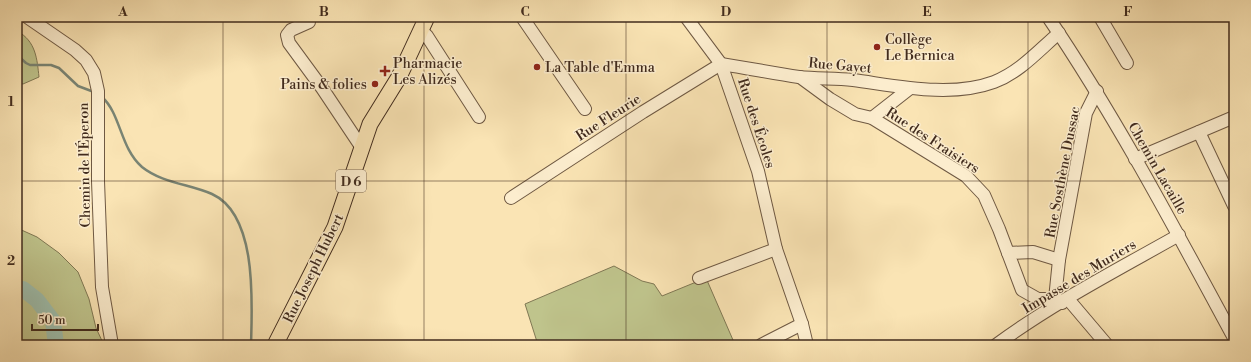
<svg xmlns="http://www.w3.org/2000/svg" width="1251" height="362" viewBox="0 0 1251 362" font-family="'Libre Bodoni',serif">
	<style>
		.green { fill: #bfc48c; stroke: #807854 }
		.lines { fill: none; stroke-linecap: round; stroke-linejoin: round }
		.stream { stroke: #798474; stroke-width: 2.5 }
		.river { stroke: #9ebfae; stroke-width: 16 }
		.minor-casing { stroke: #6f5943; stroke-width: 14 }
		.major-casing { stroke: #412b1d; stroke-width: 17 }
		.minor { stroke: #fcedce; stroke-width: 12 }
		.major { stroke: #fae4b4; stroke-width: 15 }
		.grid { fill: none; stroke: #412b1d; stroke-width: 1; stroke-opacity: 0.55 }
		.poi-dot { fill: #8f2418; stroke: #fcedce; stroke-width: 1.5 }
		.labels { text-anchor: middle; stroke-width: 3; stroke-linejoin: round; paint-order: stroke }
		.shield { fill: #fcedce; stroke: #796552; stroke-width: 1 }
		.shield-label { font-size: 13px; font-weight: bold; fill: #412b1d }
		.poi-label { font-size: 14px; fill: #412b1d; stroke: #fcedce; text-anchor: start }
		.street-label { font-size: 14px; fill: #412b1d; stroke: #fcedce }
		.neatline { fill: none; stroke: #412b1d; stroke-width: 1.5 }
		.grid-label { font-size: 13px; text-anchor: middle; font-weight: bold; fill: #412b1d }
	</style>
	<rect width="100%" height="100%" fill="#fae4b4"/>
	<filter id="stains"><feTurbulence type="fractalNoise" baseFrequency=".005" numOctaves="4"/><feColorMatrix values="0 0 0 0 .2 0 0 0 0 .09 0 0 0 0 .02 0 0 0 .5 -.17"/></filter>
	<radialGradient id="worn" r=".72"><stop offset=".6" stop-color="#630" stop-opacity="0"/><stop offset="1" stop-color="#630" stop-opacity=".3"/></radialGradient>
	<g class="green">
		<path d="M 17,31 C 36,41 37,59 39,77 L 23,84 L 17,83 Z"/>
		<path d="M 17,228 L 37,237 L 59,253 L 78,272 L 89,299 L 96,328 L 104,345 L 17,345 Z"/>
		<path d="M 614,266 L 642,281 L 654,284 L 662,296 L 706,278 L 733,340 L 723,345 L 538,345 L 525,304 Z"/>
	</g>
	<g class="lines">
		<g class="stream">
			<path d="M 17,55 L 26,63 L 30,65 L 51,65 L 59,68 L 78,86 L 94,92"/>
			<path d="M 102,97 C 121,114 120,148 142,167 C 162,183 189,184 212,194 C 258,215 252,304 251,345"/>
		</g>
		<path class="river" d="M 17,290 L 23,289 L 37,300 L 53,321 L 56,345"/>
		<g class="minor-casing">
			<g id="minor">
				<path d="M 27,17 L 75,50 L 86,60 L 94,73 L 98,91 L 98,181 L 102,287 L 112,345"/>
				<path d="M 522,17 L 585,109"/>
				<path d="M 686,17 L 721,64 L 758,171 L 776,249 L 802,324 L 807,345"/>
				<path d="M 1048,17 C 1117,119 1175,229 1234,338"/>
				<path d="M 1100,17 L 1127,63"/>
				<path d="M 309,22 L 291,30 L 287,35 L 289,43 L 322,88 L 362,148"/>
				<path d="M 421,30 L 427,36 L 479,117"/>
				<path d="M 721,64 C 747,68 773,73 799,77 C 817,79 835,78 853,80 C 898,86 951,98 994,82 C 1020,72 1038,51 1059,33"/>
				<path d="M 800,77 L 830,99 L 855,114 L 872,118 L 966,176 L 984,195 L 999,229 L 1022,290 L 1038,299 L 1055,299 L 1062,303"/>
				<path d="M 872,118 L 909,89"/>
				<path d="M 1199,132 L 1234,206"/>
				<path d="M 1135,159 L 1234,117"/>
				<path d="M 511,198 L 643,112 L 721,64"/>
				<path d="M 1008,253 L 1033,252 L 1059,260"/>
				<path d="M 699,278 L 776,249"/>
				<path d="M 1055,299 L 1059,260 L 1086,113 L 1097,91"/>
				<path d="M 1068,299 L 1107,345"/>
				<path d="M 761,345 L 802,324"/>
				<path d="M 996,345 C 1053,303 1117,270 1179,235"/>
			</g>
		</g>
		<g class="major-casing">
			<path id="major" d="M 275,345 L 335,227 L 370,124 L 399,77 L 427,17"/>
		</g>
		<use href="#minor" class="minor"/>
		<use href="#major" class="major"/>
	</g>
	<path class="grid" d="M 223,17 L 223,345M 424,17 L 424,345M 626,17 L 626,345M 827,17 L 827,345M 1028,17 L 1028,345M 17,181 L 1234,181"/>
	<g class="poi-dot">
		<circle cx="877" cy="47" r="4"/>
		<circle cx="537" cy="67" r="4"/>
		<path d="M383 65h4v4h4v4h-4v4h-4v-4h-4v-4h4z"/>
		<circle cx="375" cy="84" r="4"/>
	</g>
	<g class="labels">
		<rect class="shield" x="336" y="170" width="30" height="22" rx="3"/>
		<g class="shield-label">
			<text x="351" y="186">D 6</text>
		</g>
		<g class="poi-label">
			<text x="885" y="44">Collège<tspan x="885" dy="16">Le Bernica</tspan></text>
			<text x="393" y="68">Pharmacie<tspan x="393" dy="16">Les Alizés</tspan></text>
			<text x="545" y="72">La Table d'Emma</text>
			<text x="367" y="89" text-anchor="end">Pains &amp; folies</text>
		</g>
		<g class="street-label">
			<text transform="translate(840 65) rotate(5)" y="5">Rue Gayet</text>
			<text transform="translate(608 117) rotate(-33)" y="5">Rue Fleurie</text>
			<text transform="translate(757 123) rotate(72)" y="5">Rue des Écoles</text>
			<text transform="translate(933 140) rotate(33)" y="5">Rue des Fraisiers</text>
			<text transform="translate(84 165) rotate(-91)" y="5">Chemin de l'Éperon</text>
			<text transform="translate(1158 168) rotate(60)" y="5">Chemin Lacaille</text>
			<text transform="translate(1062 172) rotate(-79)" y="5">Rue Sosthène Dussac</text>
			<text transform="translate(313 268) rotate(-64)" y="5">Rue Joseph Hubert</text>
			<text transform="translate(1079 276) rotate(-31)" y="5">Impasse des Muriers</text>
		</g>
	</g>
	<rect width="1251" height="362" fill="none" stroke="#fae4b4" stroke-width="44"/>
	<path d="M32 324v6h66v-6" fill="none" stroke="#412b1d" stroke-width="2"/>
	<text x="38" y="324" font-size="12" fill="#412b1d" stroke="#fcedce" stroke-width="3" paint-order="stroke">50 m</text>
	<rect x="22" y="22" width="1207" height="318" class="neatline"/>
	<g class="grid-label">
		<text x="123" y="16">A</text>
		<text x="324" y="16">B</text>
		<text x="525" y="16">C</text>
		<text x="726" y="16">D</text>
		<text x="927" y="16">E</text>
		<text x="1128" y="16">F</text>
		<text x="11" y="106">1</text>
		<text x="11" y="265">2</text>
	</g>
	<rect width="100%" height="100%" filter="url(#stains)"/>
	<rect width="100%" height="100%" fill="url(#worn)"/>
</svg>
